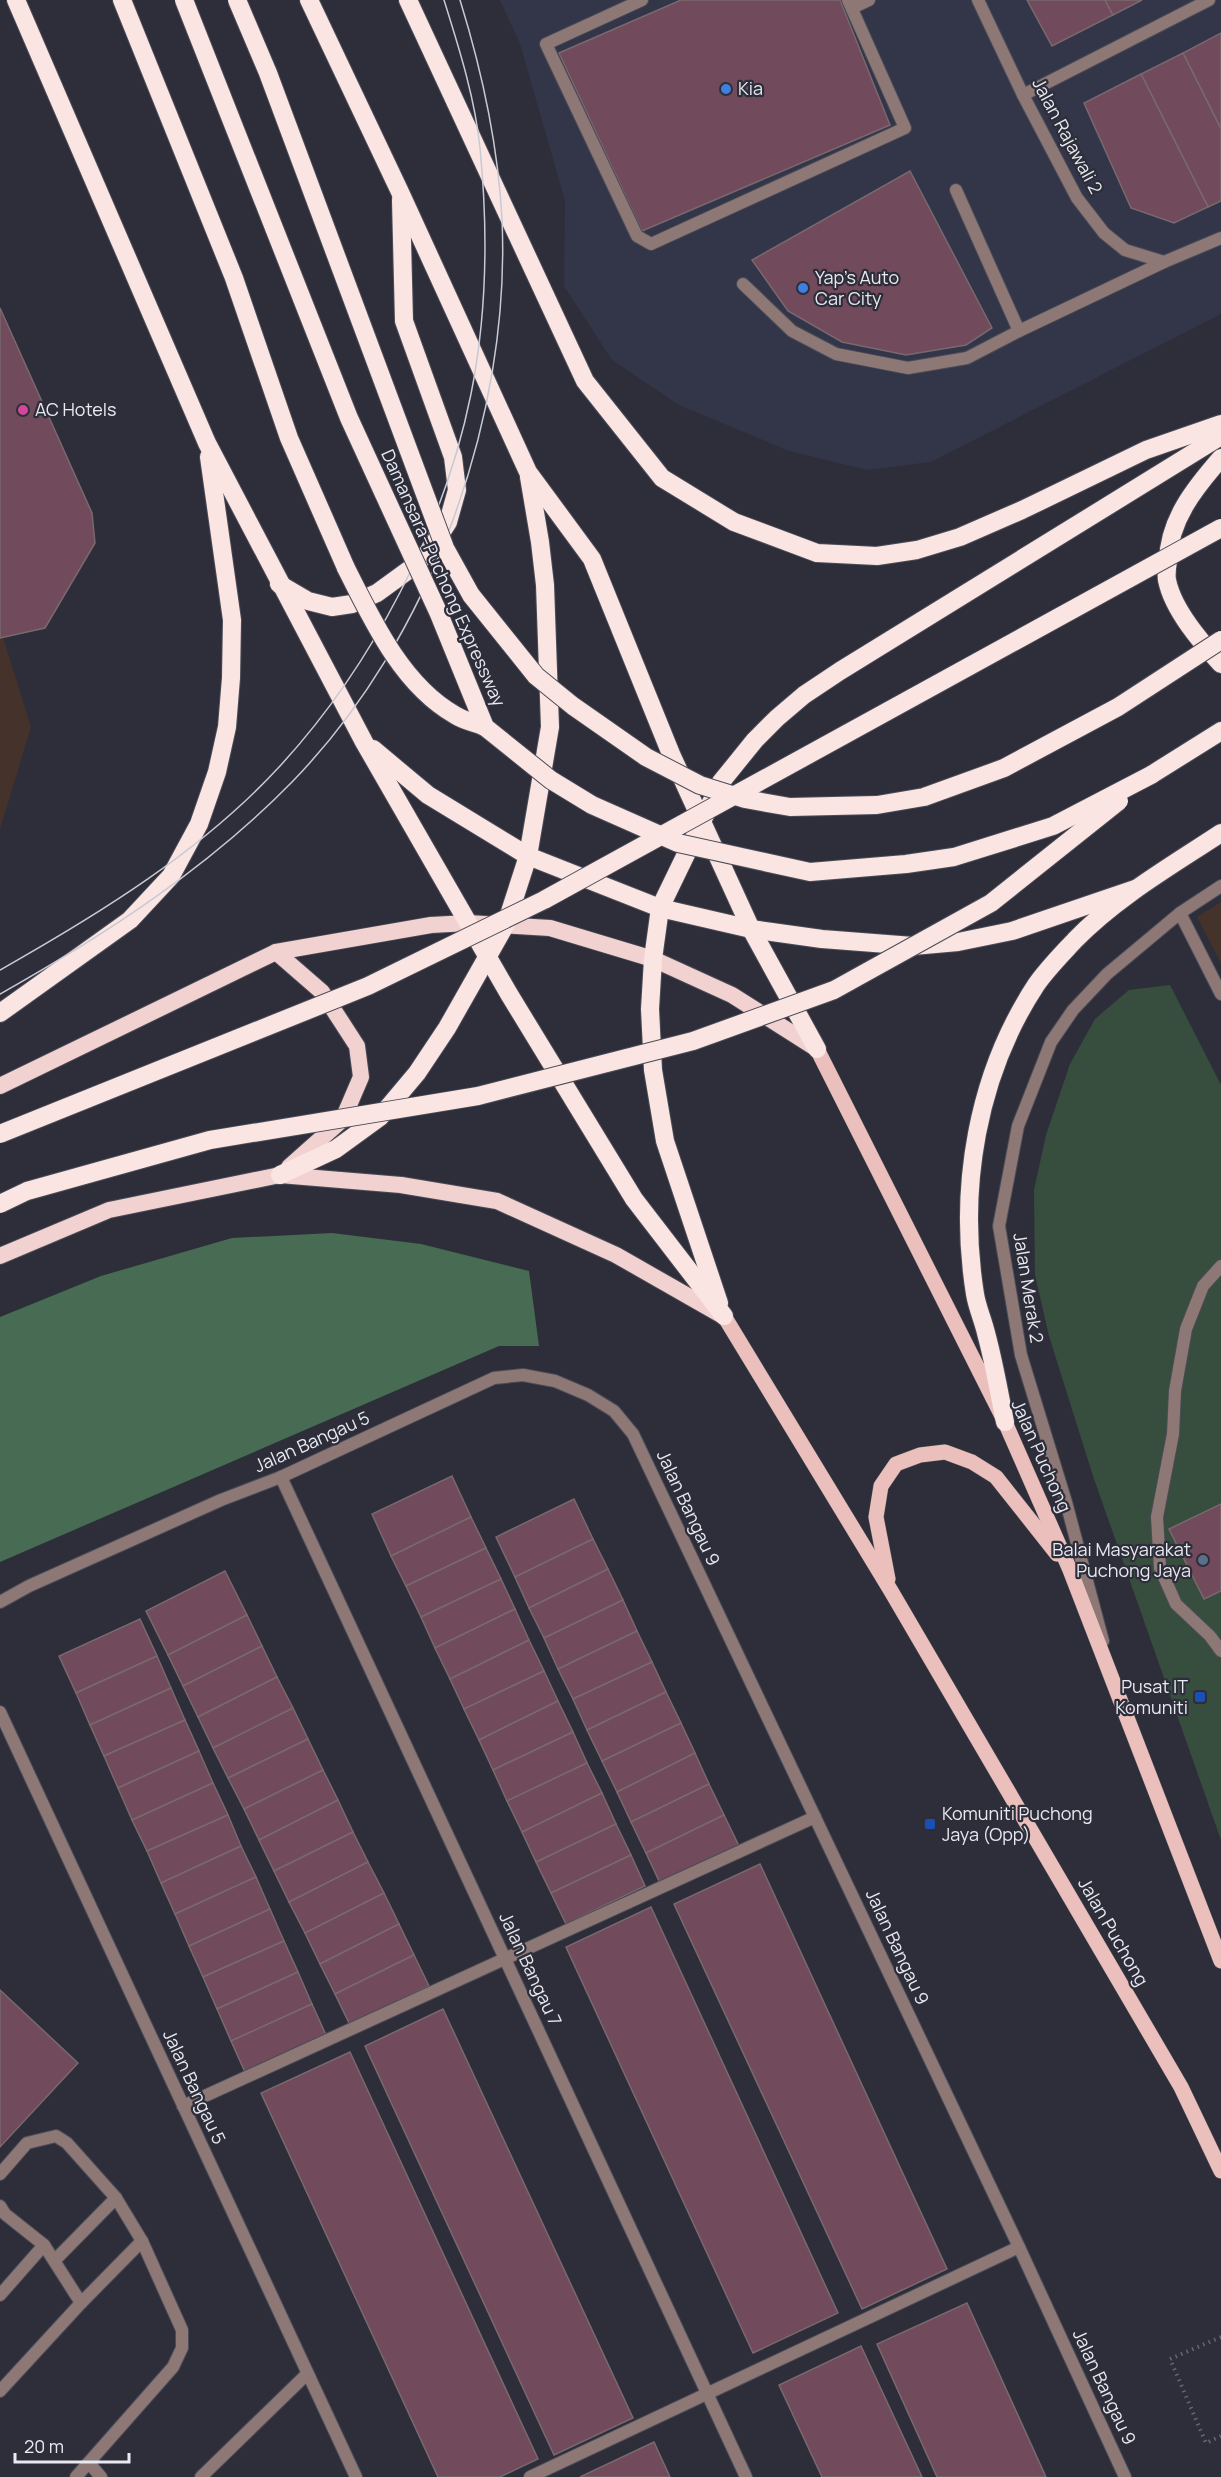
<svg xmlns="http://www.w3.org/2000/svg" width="1221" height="2477" viewBox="0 0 1221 2477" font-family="Manrope,sans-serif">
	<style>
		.commercial { fill: #45322b }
		.built { fill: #333648 }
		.green { fill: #374e3e }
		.forest { fill: #476c53 }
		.building { fill: #714a5b; stroke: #79696f; stroke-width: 1.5 }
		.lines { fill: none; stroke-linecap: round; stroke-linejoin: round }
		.service-casing { stroke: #4b4c57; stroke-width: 14 }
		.minor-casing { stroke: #4b4c57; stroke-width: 14 }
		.primary-casing { stroke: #4b4c57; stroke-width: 16 }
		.trunk-casing { stroke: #4b4c57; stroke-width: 18 }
		.motorway-casing { stroke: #4b4c57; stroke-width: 20 }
		.path { stroke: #666772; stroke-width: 4; stroke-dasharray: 1.5 4.5; stroke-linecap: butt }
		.service { stroke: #8d7876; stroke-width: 12 }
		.minor { stroke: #8d7876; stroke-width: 12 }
		.primary { stroke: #ebc0bc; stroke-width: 15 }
		.trunk { stroke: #f2d2d0; stroke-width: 16 }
		.motorway { stroke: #fae5e3; stroke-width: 18 }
		.tram { stroke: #c8c9d2; stroke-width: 1.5 }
		.motorway-bridge-casing { stroke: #4b4c57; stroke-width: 20; stroke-linecap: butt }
		.motorway-bridge { stroke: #fae5e3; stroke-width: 18 }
		.shop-dot { fill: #3f7fe0; stroke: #2d2e3a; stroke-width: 2 }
		.hotel-dot { fill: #d1479c; stroke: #2d2e3a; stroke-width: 2 }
		.service-dot { fill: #5c6f8a; stroke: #2d2e3a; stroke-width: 2 }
		.transit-dot { fill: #1a4fb4; stroke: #2d2e3a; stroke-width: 2 }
		.labels { text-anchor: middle; stroke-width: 4.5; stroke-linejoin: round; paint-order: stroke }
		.poi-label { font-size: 18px; fill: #e8e9f1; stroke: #2d2e3a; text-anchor: start }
		.street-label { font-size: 18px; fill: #e8e9f1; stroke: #2d2e3a }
	</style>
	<rect width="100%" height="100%" fill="#2d2e3a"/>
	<g class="commercial">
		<path d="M 0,628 L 31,727 L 0,829 Z"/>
		<path d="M 1221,902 L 1221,963 L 1197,917 Z"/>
	</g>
	<path class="built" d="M 500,0 L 1221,0 L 1221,314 L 931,462 L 867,470 L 789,451 L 679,405 L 612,360 L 564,286 L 565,201 L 520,44 Z"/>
	<path class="green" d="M 1170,985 L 1221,1085 L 1221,1840 L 1093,1476 L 1049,1336 L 1035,1275 L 1034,1190 L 1046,1135 L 1070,1064 L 1095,1019 L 1129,990 Z"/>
	<path class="forest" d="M 332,1233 L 421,1244 L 529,1271 L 539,1346 L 499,1346 L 0,1562 L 0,1317 L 101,1276 L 232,1238 Z"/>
	<g class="building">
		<path d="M 681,0 L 840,0 L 890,125 L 642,231 L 559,53 Z"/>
		<path d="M 1027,0 L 1105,0 L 1113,15 L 1052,46 Z"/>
		<path d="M 1105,0 L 1142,0 L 1113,15 Z"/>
		<path d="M 1221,33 L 1221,129 L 1183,53 Z"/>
		<path d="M 1183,53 L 1221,129 L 1221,201 L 1208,207 L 1141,74 Z"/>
		<path d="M 1141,74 L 1208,207 L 1174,223 L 1131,208 L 1084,103 Z"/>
		<path d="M 910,171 L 992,328 L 966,345 L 906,355 L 842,342 L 788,311 L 752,260 Z"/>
		<path d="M 0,308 L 92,513 L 95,543 L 45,628 L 0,638 Z"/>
		<path d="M 452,1476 L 471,1517 L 391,1556 L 372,1514 Z"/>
		<path d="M 574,1499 L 593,1539 L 515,1577 L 496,1537 Z"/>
		<path d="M 1221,1504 L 1221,1591 L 1204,1599 L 1169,1529 Z"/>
		<path d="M 471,1517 L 486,1548 L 406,1586 L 391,1556 Z"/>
		<path d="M 593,1539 L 608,1569 L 529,1608 L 515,1577 Z"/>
		<path d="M 486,1548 L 501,1579 L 421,1617 L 406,1586 Z"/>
		<path d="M 608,1569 L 623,1600 L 544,1638 L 529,1608 Z"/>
		<path d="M 225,1571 L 247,1615 L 168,1655 L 146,1611 Z"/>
		<path d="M 501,1579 L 515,1609 L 435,1648 L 421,1617 Z"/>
		<path d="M 623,1600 L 637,1631 L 558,1669 L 544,1638 Z"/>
		<path d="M 515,1609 L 529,1640 L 450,1679 L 435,1648 Z"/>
		<path d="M 247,1615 L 262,1646 L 183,1686 L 168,1655 Z"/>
		<path d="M 140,1619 L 157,1656 L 76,1693 L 59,1656 Z"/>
		<path d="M 637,1631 L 652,1662 L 573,1699 L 558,1669 Z"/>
		<path d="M 529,1640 L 544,1671 L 464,1709 L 450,1679 Z"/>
		<path d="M 262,1646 L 277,1677 L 198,1717 L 183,1686 Z"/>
		<path d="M 157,1656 L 171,1688 L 90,1725 L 76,1693 Z"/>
		<path d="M 652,1662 L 666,1692 L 587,1730 L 573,1699 Z"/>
		<path d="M 544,1671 L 558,1701 L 479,1740 L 464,1709 Z"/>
		<path d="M 277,1677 L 293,1708 L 213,1748 L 198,1717 Z"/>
		<path d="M 171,1688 L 185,1720 L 104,1756 L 90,1725 Z"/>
		<path d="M 666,1692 L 681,1723 L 602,1761 L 587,1730 Z"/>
		<path d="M 558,1701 L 573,1732 L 493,1770 L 479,1740 Z"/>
		<path d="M 293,1708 L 308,1739 L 228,1778 L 213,1748 Z"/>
		<path d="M 185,1720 L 199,1751 L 118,1788 L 104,1756 Z"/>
		<path d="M 681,1723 L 695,1753 L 617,1792 L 602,1761 Z"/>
		<path d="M 573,1732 L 587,1763 L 507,1801 L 493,1770 Z"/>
		<path d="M 308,1739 L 323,1770 L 244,1809 L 228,1778 Z"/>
		<path d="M 199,1751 L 213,1783 L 132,1820 L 118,1788 Z"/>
		<path d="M 695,1753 L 709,1784 L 631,1822 L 617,1792 Z"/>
		<path d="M 587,1763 L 602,1793 L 522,1832 L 507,1801 Z"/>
		<path d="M 323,1770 L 338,1800 L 259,1840 L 244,1809 Z"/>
		<path d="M 213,1783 L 228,1815 L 147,1851 L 132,1820 Z"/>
		<path d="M 709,1784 L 724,1815 L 646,1853 L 631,1822 Z"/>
		<path d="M 602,1793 L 616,1824 L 536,1862 L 522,1832 Z"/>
		<path d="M 338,1800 L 353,1832 L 274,1871 L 259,1840 Z"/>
		<path d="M 228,1815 L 241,1846 L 161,1883 L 147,1851 Z"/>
		<path d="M 724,1815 L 739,1846 L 660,1883 L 646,1853 Z"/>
		<path d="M 616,1824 L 631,1855 L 551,1893 L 536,1862 Z"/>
		<path d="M 353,1832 L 368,1862 L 289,1902 L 274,1871 Z"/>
		<path d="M 241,1846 L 256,1877 L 175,1914 L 161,1883 Z"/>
		<path d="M 631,1855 L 645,1886 L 566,1924 L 551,1893 Z"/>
		<path d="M 368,1862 L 384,1893 L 305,1933 L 289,1902 Z"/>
		<path d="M 760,1864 L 947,2269 L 862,2309 L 674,1904 Z"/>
		<path d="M 256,1877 L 270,1909 L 189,1946 L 175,1914 Z"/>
		<path d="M 384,1893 L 399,1924 L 320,1964 L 305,1933 Z"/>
		<path d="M 651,1907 L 838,2313 L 753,2353 L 566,1947 Z"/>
		<path d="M 270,1909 L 284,1941 L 203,1977 L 189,1946 Z"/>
		<path d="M 399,1924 L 414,1955 L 335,1994 L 320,1964 Z"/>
		<path d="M 284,1941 L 298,1972 L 217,2009 L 203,1977 Z"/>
		<path d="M 414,1955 L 429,1986 L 350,2025 L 335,1994 Z"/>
		<path d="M 298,1972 L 312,2004 L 231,2041 L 217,2009 Z"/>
		<path d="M 0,1990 L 78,2063 L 0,2147 Z"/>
		<path d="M 312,2004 L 326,2035 L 245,2072 L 231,2041 Z"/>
		<path d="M 443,2009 L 633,2418 L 554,2455 L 365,2046 Z"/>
		<path d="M 350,2052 L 538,2459 L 500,2477 L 438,2477 L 261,2093 Z"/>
		<path d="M 967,2303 L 1046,2477 L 937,2477 L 877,2344 Z"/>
		<path d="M 861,2346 L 922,2477 L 822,2477 L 779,2385 Z"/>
		<path d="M 654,2442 L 670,2477 L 580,2477 Z"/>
	</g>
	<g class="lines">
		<g class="service-casing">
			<g id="service">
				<path d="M 642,0 L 546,44 L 637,236 L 651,244 L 905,128 L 848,0"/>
				<path d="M 852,8 L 869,0"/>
				<path d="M 1023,95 L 1209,0"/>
				<path d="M 956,190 L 1019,331"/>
				<path d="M 743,284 L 792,331 L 836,354 L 908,368 L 967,358 L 1019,331 L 1164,262"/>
				<path d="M 183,2106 L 815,1817"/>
				<path d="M 0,2174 L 27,2143 L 56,2136 L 67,2143 L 116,2198 L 142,2241 L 182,2330 L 182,2348 L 173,2367 L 76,2477"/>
				<path d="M 0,2206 L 5,2214 L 44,2245 L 81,2303 L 0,2391"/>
				<path d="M 55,2260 L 116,2198"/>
				<path d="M 0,2295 L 44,2245"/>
				<path d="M 81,2303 L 142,2241"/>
				<path d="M 530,2477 L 1019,2247"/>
			</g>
		</g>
		<g class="minor-casing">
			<g id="minor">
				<path d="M 978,0 L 1023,95 L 1077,198 L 1104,233 L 1125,250 L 1164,262 L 1221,238"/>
				<path d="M 1180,913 L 1221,994"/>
				<path d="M 1221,1266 L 1203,1286 L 1186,1329 L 1175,1391 L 1173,1434 L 1157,1517 L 1160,1568 L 1176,1604 L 1210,1636 L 1221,1651"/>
				<path d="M 281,1477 L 746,2477"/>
				<path d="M 0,1602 L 29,1586 L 221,1500 L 281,1477 L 494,1378 L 523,1375 L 555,1381 L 588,1395 L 614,1411 L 633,1434 L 1019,2247 L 1125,2477"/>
				<path d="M 1103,1641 L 1066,1502 L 1021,1355 L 999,1226 L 1018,1126 L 1051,1042 L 1073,1010 L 1107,974 L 1180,913 L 1221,886"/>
				<path d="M 0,1712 L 356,2477"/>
				<path d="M 89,2463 L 101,2477"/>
				<path d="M 201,2477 L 307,2374"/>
			</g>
		</g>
		<g class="primary-casing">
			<g id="primary">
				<path d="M 817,1049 L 1005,1422 L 1070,1570 L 1221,1961"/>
				<path d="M 724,1316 L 891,1591 L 1181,2087 L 1221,2171"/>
				<path d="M 888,1579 L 876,1517 L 881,1486 L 896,1464 L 920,1455 L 945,1452 L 972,1462 L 996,1477 L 1057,1554"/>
			</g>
		</g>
		<g class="trunk-casing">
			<g id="trunk">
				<path d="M 276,952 L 322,992 L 357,1046 L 361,1077 L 343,1119 L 289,1167"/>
				<path d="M 0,1086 L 276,952 L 431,925 L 468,923 L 550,928 L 653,959 L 732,995 L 817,1049"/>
				<path d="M 0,1256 L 109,1210 L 280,1175 L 401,1185 L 497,1201 L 616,1255 L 723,1316"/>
			</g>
		</g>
		<g class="motorway-casing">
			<g id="motorway">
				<path d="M 16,0 L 207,443 L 364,742 L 509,994 L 634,1199 L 724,1316"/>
				<path d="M 122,0 L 234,278 L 289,438 L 346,568"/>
				<path d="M 309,0 L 400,192 L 528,472 L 592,559 L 671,754 L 751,929 L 817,1049"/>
				<path d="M 408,0 L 585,381 L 662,478 L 734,522 L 817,553 L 877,556 L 917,550 L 960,537 L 1022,510 L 1146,450 L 1221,424"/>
				<path d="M 1221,458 C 1194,489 1169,520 1168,561 C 1167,567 1166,574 1167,580 C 1173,610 1201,642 1221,664"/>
				<path d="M 279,584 L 308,601 L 332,607 L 352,604 L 377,593 L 410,569 L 428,553 L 448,522 L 457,490 L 453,457 L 404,321 L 401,200"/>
				<path d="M 373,749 L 428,795 L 528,856 L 660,908 L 751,929 L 822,939 L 913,946 L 958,942 L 1012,931 L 1135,889"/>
				<path d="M 1151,775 L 1221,731"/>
				<path d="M 0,1013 L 130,920 L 171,876 L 199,824 L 217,772 L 227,727 L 231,678 L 232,620 L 209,457"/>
				<path d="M 280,1175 L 336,1149 L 380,1117 L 417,1073 L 447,1028 L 506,924 L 528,856 L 550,727 L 545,585 L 540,542 L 529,477"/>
				<path d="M 719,1303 L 665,1141 L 653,1070 L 650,1009 L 653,959 L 660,908 L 721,782 L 755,740 L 777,718 L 804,695 L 840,671 L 1221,436"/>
				<path d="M 1005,1422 C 999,1392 994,1362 986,1333 C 983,1320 977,1307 975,1294 C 958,1188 977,1075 1036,985 C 1047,969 1062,954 1075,940 C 1117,897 1171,866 1221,833"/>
			</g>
		</g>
		<path class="path" d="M 1221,2337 L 1170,2359 L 1206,2443 L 1221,2436"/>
		<use href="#service" class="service"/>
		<use href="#minor" class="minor"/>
		<use href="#primary" class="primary"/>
		<use href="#trunk" class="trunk"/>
		<use href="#motorway" class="motorway"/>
		<g class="tram">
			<path d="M 0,970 C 99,914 202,851 280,766 C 372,666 444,528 471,394 C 487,314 488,229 480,148 C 475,98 459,48 444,0"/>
			<path d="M 0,994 C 105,935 208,868 292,782 C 431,639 511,417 502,219 C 498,144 482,71 460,0"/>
		</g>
		<g class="motorway-bridge-casing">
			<g id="motorway-bridge">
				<path d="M 184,0 L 349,418 L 439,614 L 485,727 L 551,780 L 592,805 L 678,843 L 810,872 L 906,864 L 954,857 L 1053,826 L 1151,775"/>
				<path d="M 237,0 L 268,73 L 445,548 L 471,595 L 536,676 L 573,706 L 646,757 L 700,785 L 745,799 L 790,807 L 877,805 L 924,797 L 1004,768 L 1118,707 L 1221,640"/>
				<path d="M 346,568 C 372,620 402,685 455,715 C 464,721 476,723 485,727"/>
				<path d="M 0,1134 L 368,986 L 544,900 L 1221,528"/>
				<path d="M 0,1204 L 27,1191 L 210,1140 L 478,1096 L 693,1041 L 834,990 L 991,903 L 1119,801"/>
			</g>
		</g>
		<use href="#motorway-bridge" class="motorway-bridge"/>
	</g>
	<g class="shop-dot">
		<circle cx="726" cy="89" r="6"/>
		<circle cx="803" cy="288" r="6"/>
	</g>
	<circle class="hotel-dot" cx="23" cy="410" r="6"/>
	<circle class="service-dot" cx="1203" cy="1560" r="6"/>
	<g class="transit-dot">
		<rect x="1194" y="1691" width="12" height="12" rx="3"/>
		<rect x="924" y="1818" width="12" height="12" rx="3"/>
	</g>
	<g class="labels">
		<g class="poi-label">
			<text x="738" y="95">Kia</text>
			<text x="815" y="284">Yap's Auto<tspan x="815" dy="21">Car City</tspan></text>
			<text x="35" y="416">AC Hotels</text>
			<text x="1191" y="1556" text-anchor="end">Balai Masyarakat<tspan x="1191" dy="21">Puchong Jaya</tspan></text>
			<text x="1188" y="1693" text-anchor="end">Pusat IT<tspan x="1188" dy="21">Komuniti</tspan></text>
			<text x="942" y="1820">Komuniti Puchong<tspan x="942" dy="21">Jaya (Opp)</tspan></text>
		</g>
		<g class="street-label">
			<text transform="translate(1067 136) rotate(62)" y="6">Jalan Rajawali 2</text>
			<text transform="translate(443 578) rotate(66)" y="6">Damansara–Puchong Expressway</text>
			<text transform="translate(1028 1288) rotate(81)" y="6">Jalan Merak 2</text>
			<text transform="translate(312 1442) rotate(-24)" y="6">Jalan Bangau 5</text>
			<text transform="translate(1041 1456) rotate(66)" y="6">Jalan Puchong</text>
			<text transform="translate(688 1508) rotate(65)" y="6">Jalan Bangau 9</text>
			<text transform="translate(1113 1932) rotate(60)" y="6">Jalan Puchong</text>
			<text transform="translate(897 1947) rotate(65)" y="6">Jalan Bangau 9</text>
			<text transform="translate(530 1969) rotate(65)" y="6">Jalan Bangau 7</text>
			<text transform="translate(194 2087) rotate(65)" y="6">Jalan Bangau 5</text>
			<text transform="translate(1104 2387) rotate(65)" y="6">Jalan Bangau 9</text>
		</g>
	</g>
	<path d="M15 2453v9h114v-9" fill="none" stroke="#e8e9f1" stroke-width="3"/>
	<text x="24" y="2453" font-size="18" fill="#e8e9f1" stroke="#2d2e3a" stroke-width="4.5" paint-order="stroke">20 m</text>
</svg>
